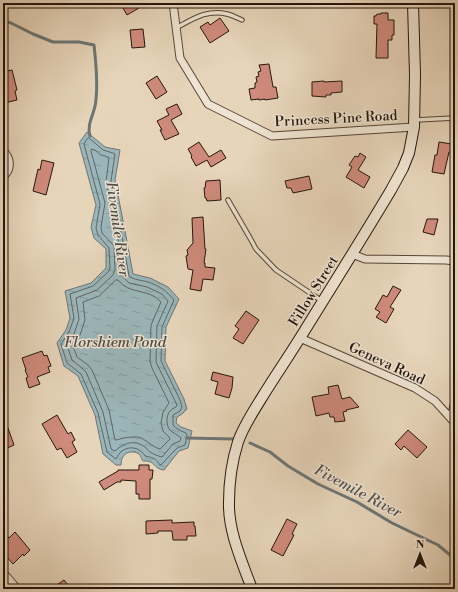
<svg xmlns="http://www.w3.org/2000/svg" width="458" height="592" viewBox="0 0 458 592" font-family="'Libre Bodoni',serif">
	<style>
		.water { fill: url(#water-ripples); stroke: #6c7675 }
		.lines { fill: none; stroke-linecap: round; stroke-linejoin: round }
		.shore { stroke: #606664; stroke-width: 1 }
		.stream { stroke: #6c7675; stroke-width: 3 }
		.building { fill: #ce8a7b; stroke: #25150d }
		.service-casing { stroke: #564538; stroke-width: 5.5 }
		.minor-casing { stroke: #564538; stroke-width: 9 }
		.tertiary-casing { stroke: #564538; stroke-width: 11 }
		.secondary-casing { stroke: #25150d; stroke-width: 12 }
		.service { stroke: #efe4d2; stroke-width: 3.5 }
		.minor { stroke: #efe4d2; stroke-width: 7 }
		.tertiary { stroke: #efe4d2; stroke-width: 9 }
		.secondary { stroke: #efe4d2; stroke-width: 10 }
		.labels { text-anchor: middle; stroke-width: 3; stroke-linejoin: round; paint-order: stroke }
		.street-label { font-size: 14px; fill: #25150d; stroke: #efe4d2 }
		.water-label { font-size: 15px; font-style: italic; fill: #4e4d4a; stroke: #efe4d2 }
	</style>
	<defs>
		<pattern id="water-ripples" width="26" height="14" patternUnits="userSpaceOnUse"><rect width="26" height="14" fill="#9bb6ba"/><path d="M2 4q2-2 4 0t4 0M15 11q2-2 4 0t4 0" fill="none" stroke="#859c9f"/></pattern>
	</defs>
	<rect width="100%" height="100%" fill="#e7d5ba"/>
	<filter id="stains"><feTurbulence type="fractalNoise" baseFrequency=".005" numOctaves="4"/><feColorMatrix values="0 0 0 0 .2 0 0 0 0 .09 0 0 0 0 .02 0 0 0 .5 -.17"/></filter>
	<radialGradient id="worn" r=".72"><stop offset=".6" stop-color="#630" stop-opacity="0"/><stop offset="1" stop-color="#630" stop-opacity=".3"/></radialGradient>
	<path class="water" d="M 87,132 L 105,147 L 120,150 L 115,180 L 126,236 L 133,274 L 150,278 L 168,287 L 179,299 L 166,327 L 165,361 L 184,399 L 187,409 L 182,414 L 177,417 L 176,423 L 181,427 L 192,431 L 188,448 L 179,451 L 164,470 C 153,469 156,460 143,461 C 142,460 140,455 140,455 C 138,453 135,452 134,452 C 125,451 121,457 121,465 L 116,465 L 103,454 L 95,415 L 78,376 L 64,366 L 57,343 L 66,330 L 70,318 L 65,291 L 91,283 L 106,268 L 106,249 L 94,238 L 91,227 L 96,205 L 79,143 Z"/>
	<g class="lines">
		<g class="shore">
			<path d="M 89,138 L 103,150 L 113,153 L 115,154 L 111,181 L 122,237 L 129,276 C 134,280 141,280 148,282 C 158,285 167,291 174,300 L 162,327 L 161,361 L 180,400 L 182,407 L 180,411 L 173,415 L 173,425 C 176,429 181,431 186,433 L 187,435 L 185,445 L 177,448 L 161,465 C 157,463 161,466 158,462 C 155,458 150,457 145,456 C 141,448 130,445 122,451 C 119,453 118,456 116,459 L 107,452 L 98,413 L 81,374 L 67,363 L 61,344 L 69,332 L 74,318 L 70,294 L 93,286 L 109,271 L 110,268 L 109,248 L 98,235 L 96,228 L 100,204 L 84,144 L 87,139 Z"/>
			<path d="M 92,149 C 96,150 98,153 101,155 C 104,156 107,156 109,158 L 106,182 L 118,238 L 124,278 L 129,283 L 147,287 L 162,294 L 168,301 L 157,326 L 156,362 L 177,405 L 176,407 C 174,408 172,409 170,411 C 166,415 166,426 170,430 C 173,433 178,435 181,438 L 180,441 L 173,444 L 162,457 C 158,456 153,454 150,452 C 148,451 147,448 145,447 C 134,439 124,443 115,451 L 111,449 L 103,412 L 86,372 L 83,369 L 72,360 L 67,345 L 74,334 L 79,319 L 76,298 L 97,290 L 113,275 L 115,269 L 114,246 L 102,233 L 101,227 L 105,203 L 91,151 Z"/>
			<path d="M 116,280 L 118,280 C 129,295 149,288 161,302 L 151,325 L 150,362 L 152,368 L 169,403 L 163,412 L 161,423 L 163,431 L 169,437 L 170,439 L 160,449 C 152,447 146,439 138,437 C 134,437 128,437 124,438 C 121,438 119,440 115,440 L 109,410 L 92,370 L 88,365 L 77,357 L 73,346 L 80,335 L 85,320 L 83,302 L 99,296 Z"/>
		</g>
		<g class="stream">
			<path d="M 3,21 L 11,23 L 33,34 L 53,42 L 79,42 L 94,45 C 96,63 98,81 96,99 C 96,112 86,123 90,136"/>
			<path d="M 187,438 L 234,439"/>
			<path d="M 250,443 L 270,452 L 288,466 L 318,484 L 357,502 L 392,523 L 438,545 L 455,559"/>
		</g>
	</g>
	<g class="building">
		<path d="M 120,3 L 136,3 L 139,8 L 127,15 Z"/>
		<path d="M 381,13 L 388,13 L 388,20 L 394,20 L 394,35 L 392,35 L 392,40 L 388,40 L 388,58 L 376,58 L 377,24 L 374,24 L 374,16 L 376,16 L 376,15 L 378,14 L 381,14 Z"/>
		<path d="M 220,18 L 229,31 L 210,43 L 200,27 L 208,22 L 210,25 Z"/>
		<path d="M 143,29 L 145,47 L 132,48 L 130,30 Z"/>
		<path d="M 269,64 L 273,87 L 276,87 L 278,98 L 265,100 L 265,99 L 259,100 L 259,99 L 251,100 L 249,89 L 255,88 L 255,83 L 257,82 L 256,77 L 259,76 L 258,72 L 261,71 L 259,65 Z"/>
		<path d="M 12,70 L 17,90 L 15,91 L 17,100 L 4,103 L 3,99 L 3,72 Z"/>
		<path d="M 157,76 L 167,92 L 156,99 L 146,83 Z"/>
		<path d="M 324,81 L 324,82 L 342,81 L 342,92 L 331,93 L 331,95 L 326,95 L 326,97 L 312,96 L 312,82 Z"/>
		<path d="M 177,104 L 182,114 L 171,120 L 179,134 L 165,140 L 160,130 L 162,130 L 157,121 L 169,115 L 166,109 Z"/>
		<path d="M 199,142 L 209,157 L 221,150 L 226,158 L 211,167 L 207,160 L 196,166 L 191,157 L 192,156 L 188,149 Z"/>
		<path d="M 439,142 L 452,144 L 451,152 L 449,152 L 444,174 L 432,172 L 435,155 L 437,155 Z"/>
		<path d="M 360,153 L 366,157 L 358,170 L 370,177 L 364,188 L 346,177 L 352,167 L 349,165 L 355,156 L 358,157 Z"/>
		<path d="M 42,160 L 54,163 L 46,195 L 33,191 L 38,169 L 40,170 Z"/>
		<path d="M 309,176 L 312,189 L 293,193 L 291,188 L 287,188 L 285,181 Z"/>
		<path d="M 220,180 L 221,200 L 207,201 L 206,198 L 205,198 L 204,188 L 205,188 L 206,181 Z"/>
		<path d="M 203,217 L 205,249 L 206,249 L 204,263 L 205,263 L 205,267 L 215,268 L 213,280 L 203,279 L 201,291 L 190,289 L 193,270 L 188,269 L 186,256 L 188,255 L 187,250 L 193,243 L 192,218 Z"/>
		<path d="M 427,219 L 438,219 L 434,235 L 423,232 Z"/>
		<path d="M 393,286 L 401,290 L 390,307 L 394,309 L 386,323 L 376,317 L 380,312 L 375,309 L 383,295 L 387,297 Z"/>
		<path d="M 246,311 L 259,320 L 243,344 L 233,338 L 239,329 L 235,326 Z"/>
		<path d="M 42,351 L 44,356 L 47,355 L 51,366 L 48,367 L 50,372 L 37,377 L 40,384 L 29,388 L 26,378 L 28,377 L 25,370 L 26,370 L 22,358 Z"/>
		<path d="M 213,372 L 233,377 L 232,388 L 229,398 L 215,394 L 218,382 L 211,380 Z"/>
		<path d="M 338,385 L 342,399 L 350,397 L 359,407 L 346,410 L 347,411 L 343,412 L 345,421 L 335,422 L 334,417 L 330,417 L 329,413 L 316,416 L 312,397 L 329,394 L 328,387 Z"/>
		<path d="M 57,415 L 68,434 L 71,432 L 75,440 L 72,442 L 77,452 L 67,458 L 61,448 L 57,450 L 42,424 Z"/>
		<path d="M 4,417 L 14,445 L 5,449 L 3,444 L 3,418 Z"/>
		<path d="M 408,430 L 427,447 L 417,458 L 404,446 L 401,450 L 395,444 Z"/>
		<path d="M 139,465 L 149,465 L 149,470 L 153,470 L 152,479 L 150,479 L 150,499 L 139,499 L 139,494 L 136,494 L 136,481 L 121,480 L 121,482 L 117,482 L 104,490 L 99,482 L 118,471 L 118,470 L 139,470 Z"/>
		<path d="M 287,519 L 297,524 L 292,534 L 294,535 L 283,556 L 271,550 Z"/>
		<path d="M 172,520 L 172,523 L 194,522 L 194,526 L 195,526 L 196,536 L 187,536 L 187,540 L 173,540 L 172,531 L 158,531 L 158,533 L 146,534 L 146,521 Z"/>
		<path d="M 3,531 L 9,538 L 15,532 L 30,550 L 24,556 L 23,554 L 13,564 L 7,557 L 8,555 L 3,549 Z"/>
		<path d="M 64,580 L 71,589 L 51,589 Z"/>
	</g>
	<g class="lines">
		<g class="service-casing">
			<g id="service">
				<path d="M 176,28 C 193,19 207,9 227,14 C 232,15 237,18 242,20"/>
				<path d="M 415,120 L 455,118"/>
				<path d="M 228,200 L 250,238 L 256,249 L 276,270 L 322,301"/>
			</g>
		</g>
		<g class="minor-casing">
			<g id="minor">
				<path d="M 173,3 L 180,58 L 208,104 L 272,136 L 414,127"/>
				<path d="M 3,151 C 11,158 12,170 3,176"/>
				<path d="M 352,254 L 365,259 L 446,260 L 455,261"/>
				<path d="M 300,338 L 415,388 L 435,401 L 455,423"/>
				<path d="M 451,418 L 455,401"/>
			</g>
		</g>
		<g class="tertiary-casing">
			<path id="tertiary" d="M 3,574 L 16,589"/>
		</g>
		<g class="secondary-casing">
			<path id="secondary" d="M 252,589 C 242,562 228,531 229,502 C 229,482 232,461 238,442 C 243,427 253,412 261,399 C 275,376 291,353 305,330 C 334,283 363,237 391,190 L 403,168 L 409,153 L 414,127 L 415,75 L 413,3"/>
		</g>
		<use href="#service" class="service"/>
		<use href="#minor" class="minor"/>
		<use href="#tertiary" class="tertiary"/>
		<use href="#secondary" class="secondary"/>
	</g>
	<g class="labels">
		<g class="street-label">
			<text transform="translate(336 118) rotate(-3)" y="5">Princess Pine Road</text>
			<text transform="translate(313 291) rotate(-58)" y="5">Fillow Street</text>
			<text transform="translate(387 363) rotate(25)" y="5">Geneva Road</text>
		</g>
		<g class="water-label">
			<text transform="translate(118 229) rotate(82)" y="5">Fivemile River</text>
			<text x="115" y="347">Florshiem Pond</text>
			<text transform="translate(358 491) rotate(28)" y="5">Fivemile River</text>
		</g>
	</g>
	<rect width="458" height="592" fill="none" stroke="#e7d5ba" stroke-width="16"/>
	<rect x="4" y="4" width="450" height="584" fill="none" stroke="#25150d" stroke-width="2"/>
	<rect x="8" y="8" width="442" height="576" fill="none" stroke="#25150d"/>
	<g transform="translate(420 554)" stroke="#efe4d2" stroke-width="3" paint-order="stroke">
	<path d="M0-3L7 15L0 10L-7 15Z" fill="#25150d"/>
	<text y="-6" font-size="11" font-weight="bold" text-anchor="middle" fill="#25150d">N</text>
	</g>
	<rect width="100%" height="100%" filter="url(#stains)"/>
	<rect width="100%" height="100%" fill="url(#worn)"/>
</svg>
